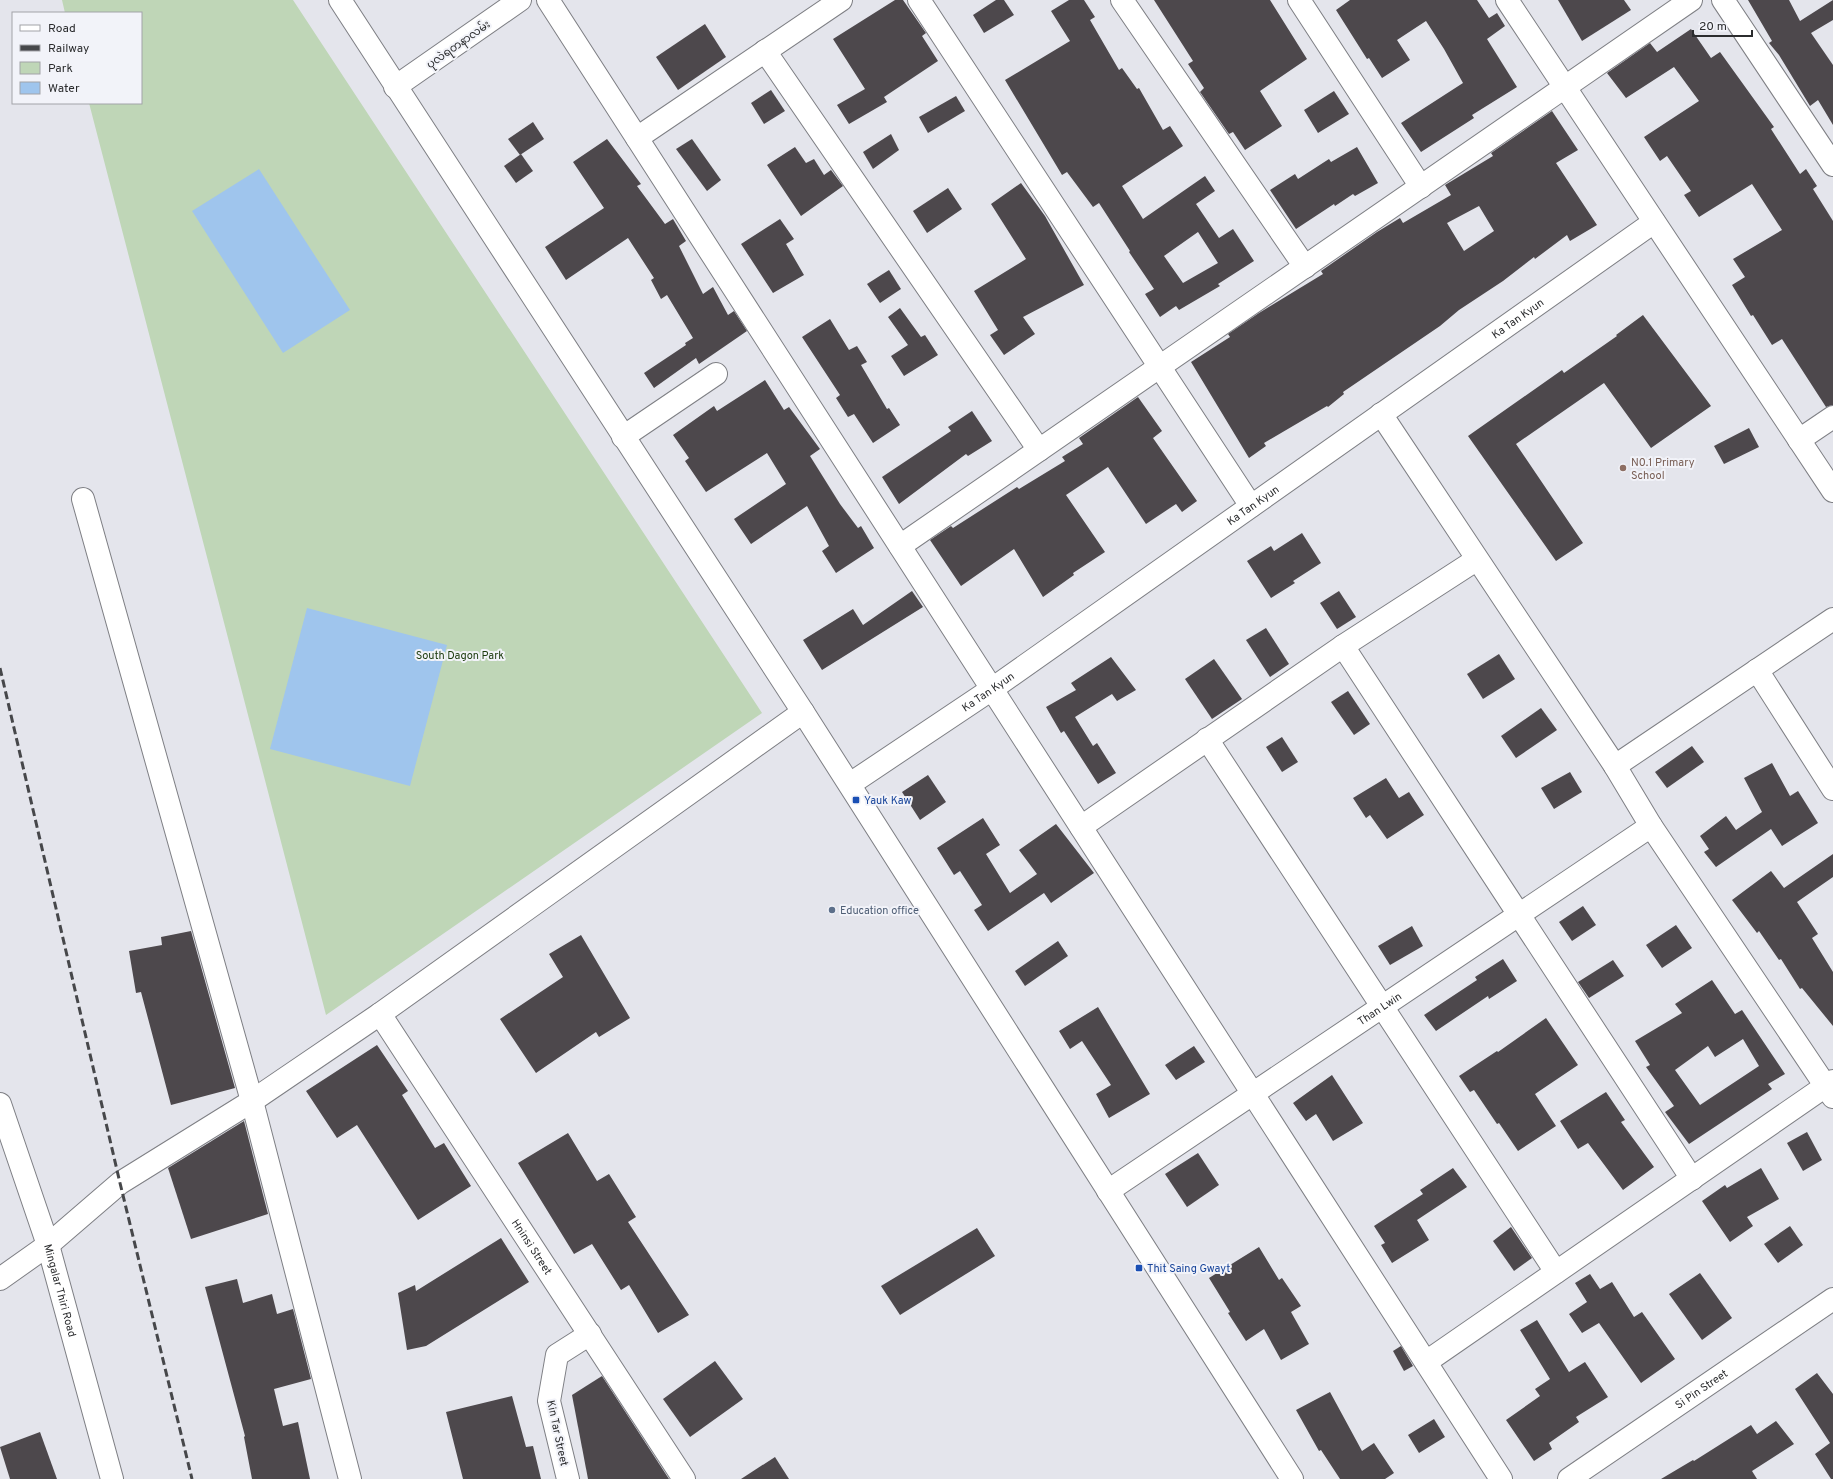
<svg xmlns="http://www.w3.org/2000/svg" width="1833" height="1479" viewBox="0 0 1833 1479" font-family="Overpass,'Noto Sans Myanmar',sans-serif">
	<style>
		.green { fill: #bfd6b7 }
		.water { fill: #9fc5ed }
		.building { fill: #4d484c; fill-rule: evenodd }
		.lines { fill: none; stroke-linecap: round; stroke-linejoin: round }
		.minor-casing { stroke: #7e7f84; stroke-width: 24 }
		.tertiary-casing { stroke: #7e7f84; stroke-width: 24 }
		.secondary-casing { stroke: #7e7f84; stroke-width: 24 }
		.minor { stroke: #fff; stroke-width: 22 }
		.tertiary { stroke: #fff; stroke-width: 22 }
		.secondary { stroke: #fff; stroke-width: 22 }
		.rail { stroke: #46474a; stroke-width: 3; stroke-dasharray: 8 4; stroke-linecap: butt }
		.education-dot { fill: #8d6e63; stroke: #f2f3f9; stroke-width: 1.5 }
		.transit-dot { fill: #1a4fb4; stroke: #f2f3f9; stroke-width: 1.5 }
		.service-dot { fill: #5c6f8a; stroke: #f2f3f9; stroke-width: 1.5 }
		.labels { text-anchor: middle; stroke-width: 4; stroke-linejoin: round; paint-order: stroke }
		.street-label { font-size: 11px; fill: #2b2c2e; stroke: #f2f3f9 }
		.education-label { font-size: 11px; fill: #785e54; stroke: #f2f3f9; text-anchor: start }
		.park-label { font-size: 11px; fill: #1a3a0c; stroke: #f2f3f9 }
		.transit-label { font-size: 11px; fill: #164399; stroke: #f2f3f9; text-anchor: start }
		.service-label { font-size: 11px; fill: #4e5e75; stroke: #f2f3f9; text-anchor: start }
	</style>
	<rect width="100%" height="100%" fill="#e4e5ec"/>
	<path class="green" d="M 62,0 L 293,0 L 762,713 L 326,1015 L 89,103 L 141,103 L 141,13 L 65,13 Z"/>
	<g class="water">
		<path d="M 259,169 L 350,310 L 283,353 L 192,211 Z"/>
		<path d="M 307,608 L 447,645 L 410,786 L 270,749 Z"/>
	</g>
	<g class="building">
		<path d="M 895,0 L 903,0 L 926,33 L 922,36 L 938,61 L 884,97 L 887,102 L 849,124 L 837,105 L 865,89 L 833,39 Z"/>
		<path d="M 996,0 L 1004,0 L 1014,15 L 984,33 L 973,15 Z"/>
		<path d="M 1069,0 L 1084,0 L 1095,17 L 1090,20 L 1119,70 L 1122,68 L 1137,89 L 1139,88 L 1163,130 L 1170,126 L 1183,146 L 1122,186 L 1143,219 L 1205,176 L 1215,191 L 1196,204 L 1219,238 L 1233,229 L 1254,261 L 1218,284 L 1220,286 L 1179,310 L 1176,306 L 1160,317 L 1145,294 L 1154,289 L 1129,252 L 1130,251 L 1099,203 L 1093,207 L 1067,172 L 1062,175 L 1005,80 L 1070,41 L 1051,11 ZM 1198,232 L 1218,263 L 1183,283 L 1164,256 Z"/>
		<path d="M 1154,0 L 1270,0 L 1307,59 L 1260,91 L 1282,126 L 1245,150 L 1233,132 L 1229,134 L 1200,92 L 1204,88 L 1188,64 L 1193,61 Z"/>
		<path d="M 1350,0 L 1477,0 L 1489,18 L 1497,13 L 1505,26 L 1487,39 L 1517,87 L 1472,115 L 1474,118 L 1421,152 L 1401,123 L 1463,83 L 1444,49 L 1426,21 L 1397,40 L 1410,60 L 1382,78 L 1369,58 L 1367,59 L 1336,10 Z"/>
		<path d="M 1558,0 L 1624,0 L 1631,10 L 1582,41 Z"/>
		<path d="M 1748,0 L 1789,0 L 1800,21 L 1833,0 L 1833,20 L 1811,33 L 1833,65 L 1833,125 L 1818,100 L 1810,106 L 1779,55 L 1769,43 L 1772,41 Z"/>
		<path d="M 705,24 L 726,57 L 678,90 L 656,57 Z"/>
		<path d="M 1691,29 L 1711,58 L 1720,52 L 1774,127 L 1771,129 L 1800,174 L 1806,169 L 1817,186 L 1813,189 L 1833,221 L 1833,405 L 1826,407 L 1782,339 L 1772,345 L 1753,315 L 1751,316 L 1732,285 L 1745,277 L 1733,259 L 1782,230 L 1752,184 L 1699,217 L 1684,195 L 1691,191 L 1667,156 L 1660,161 L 1644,137 L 1699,101 L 1674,67 L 1626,98 L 1607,73 L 1650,43 L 1657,52 Z"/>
		<path d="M 771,90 L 785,111 L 764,124 L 751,103 Z"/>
		<path d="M 1334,91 L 1349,114 L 1318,133 L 1304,110 Z"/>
		<path d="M 956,96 L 965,111 L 928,133 L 919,117 Z"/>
		<path d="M 1552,111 L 1578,150 L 1556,163 L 1597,225 L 1570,241 L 1567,235 L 1535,259 L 1534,257 L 1503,281 L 1459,310 L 1440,326 L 1343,392 L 1344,394 L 1328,407 L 1327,406 L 1264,443 L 1266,446 L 1249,458 L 1191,362 L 1230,337 L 1228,334 L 1259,313 L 1323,274 L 1321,271 L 1377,232 L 1400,218 L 1403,223 L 1451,195 L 1445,185 L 1493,156 L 1491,153 ZM 1479,206 L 1494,231 L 1464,251 L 1447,223 Z"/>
		<path d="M 533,122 L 544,139 L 520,155 L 508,139 Z"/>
		<path d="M 891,134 L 899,150 L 873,169 L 863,152 Z"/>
		<path d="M 607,139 L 641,184 L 637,186 L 665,224 L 673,219 L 686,241 L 679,246 L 703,294 L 713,287 L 728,315 L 734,311 L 747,331 L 699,364 L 696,358 L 654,388 L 644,373 L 686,345 L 685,343 L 693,338 L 667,295 L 661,299 L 651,280 L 654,278 L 628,238 L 566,280 L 545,247 L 604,208 L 573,162 Z"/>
		<path d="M 692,139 L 721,180 L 707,191 L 676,149 Z"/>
		<path d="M 795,147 L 806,163 L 814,159 L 824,175 L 831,170 L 843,186 L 801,216 L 767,165 Z"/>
		<path d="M 1357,147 L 1378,183 L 1355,196 L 1353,194 L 1335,206 L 1334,204 L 1296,229 L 1270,190 L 1295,174 L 1298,179 L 1329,159 L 1331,162 Z"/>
		<path d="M 521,154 L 533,171 L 516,183 L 504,166 Z"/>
		<path d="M 1021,183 L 1045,216 L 1084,285 L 1023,317 L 1035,334 L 1004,355 L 990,335 L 998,330 L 974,291 L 1026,259 L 991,204 Z"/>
		<path d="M 948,188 L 962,209 L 927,233 L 913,211 Z"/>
		<path d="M 780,219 L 794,239 L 786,244 L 804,275 L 773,293 L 741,244 Z"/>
		<path d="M 889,270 L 901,289 L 880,303 L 867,284 Z"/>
		<path d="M 900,308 L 921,337 L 925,335 L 938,355 L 904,376 L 891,356 L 908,345 L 888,317 Z"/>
		<path d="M 1643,315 L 1711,406 L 1651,448 L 1604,383 L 1516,444 L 1583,543 L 1556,561 L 1468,436 L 1562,370 L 1564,373 L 1617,336 L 1616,335 Z"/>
		<path d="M 830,319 L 849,350 L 857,346 L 867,362 L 861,365 L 887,409 L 889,408 L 900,425 L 873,443 L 854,414 L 848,417 L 836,398 L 840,395 L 802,337 Z"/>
		<path d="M 765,380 L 784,410 L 789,407 L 820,449 L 810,456 L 840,504 L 858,528 L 861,526 L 874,548 L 836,573 L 822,551 L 829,546 L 807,506 L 751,544 L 734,519 L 786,484 L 767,453 L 706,492 L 685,461 L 689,458 L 673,435 L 714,406 L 717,411 Z"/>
		<path d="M 1138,397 L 1162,431 L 1153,438 L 1197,501 L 1182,512 L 1176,504 L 1146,524 L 1108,467 L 1066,495 L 1105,552 L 1073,573 L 1074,575 L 1043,597 L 1014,549 L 961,586 L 930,540 L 951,526 L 953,528 L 1017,487 L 1019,489 L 1065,461 L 1062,457 L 1083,444 L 1079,438 Z"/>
		<path d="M 972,411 L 992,441 L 968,456 L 966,454 L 899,504 L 882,477 L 951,431 L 948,427 Z"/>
		<path d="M 1749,428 L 1759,447 L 1724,464 L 1714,446 Z"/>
		<path d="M 1302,533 L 1321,563 L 1293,581 L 1295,583 L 1271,598 L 1247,561 L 1271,546 L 1274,551 Z"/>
		<path d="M 912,591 L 923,607 L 822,670 L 803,640 L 853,609 L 863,625 Z"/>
		<path d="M 1339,591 L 1356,617 L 1337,629 L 1320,603 Z"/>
		<path d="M 1266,628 L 1289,664 L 1270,677 L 1246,640 Z"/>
		<path d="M 1499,654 L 1515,679 L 1483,699 L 1467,674 Z"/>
		<path d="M 1111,657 L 1136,690 L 1117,701 L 1112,694 L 1075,717 L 1093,746 L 1097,743 L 1116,773 L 1098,784 L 1064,731 L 1061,733 L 1046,707 L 1076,690 L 1071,683 Z"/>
		<path d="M 1214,659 L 1242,699 L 1212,719 L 1185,679 Z"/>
		<path d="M 1348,691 L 1370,724 L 1354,735 L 1331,702 Z"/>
		<path d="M 1541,708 L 1557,730 L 1516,758 L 1501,736 Z"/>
		<path d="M 1282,737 L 1298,762 L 1282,772 L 1266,747 Z"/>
		<path d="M 1692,746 L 1704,762 L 1667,788 L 1655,772 Z"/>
		<path d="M 1772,763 L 1790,796 L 1798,791 L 1818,823 L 1782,846 L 1771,829 L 1716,867 L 1704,852 L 1709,849 L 1700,836 L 1726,816 L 1736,830 L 1762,812 L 1744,778 Z"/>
		<path d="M 1570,772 L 1582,792 L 1554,809 L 1541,788 Z"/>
		<path d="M 928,775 L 946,802 L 920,820 L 902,792 Z"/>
		<path d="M 1386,778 L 1399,798 L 1409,792 L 1424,815 L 1387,839 L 1370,815 L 1366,818 L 1353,798 Z"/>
		<path d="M 983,818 L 1000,845 L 986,854 L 1010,893 L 1037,874 L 1019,850 L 1056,824 L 1094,873 L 1051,903 L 1044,893 L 988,931 L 974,910 L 982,905 L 960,871 L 954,875 L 937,848 Z"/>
		<path d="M 1833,854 L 1833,877 L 1797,902 L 1818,934 L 1812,938 L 1833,972 L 1833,1026 L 1802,988 L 1800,989 L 1781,959 L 1779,960 L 1759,931 L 1757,933 L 1732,900 L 1771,871 L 1784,888 Z"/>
		<path d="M 1583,906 L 1596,925 L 1572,941 L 1559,922 Z"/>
		<path d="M 1676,925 L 1692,948 L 1662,968 L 1646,945 Z"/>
		<path d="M 1412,926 L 1423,946 L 1390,965 L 1378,946 Z"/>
		<path d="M 191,931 L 235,1088 L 171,1105 L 141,992 L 136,993 L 129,951 L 162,945 L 161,937 Z"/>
		<path d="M 581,935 L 630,1018 L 599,1037 L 596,1032 L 536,1073 L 500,1019 L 563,977 L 549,954 Z"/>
		<path d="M 1058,941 L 1068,956 L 1025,986 L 1015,971 Z"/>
		<path d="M 1503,959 L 1517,981 L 1489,999 L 1488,996 L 1436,1031 L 1424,1015 L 1477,980 L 1475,977 Z"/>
		<path d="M 1613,960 L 1624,976 L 1589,998 L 1578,982 Z"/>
		<path d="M 1712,980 L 1735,1014 L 1742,1010 L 1785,1074 L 1768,1084 L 1772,1089 L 1689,1144 L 1665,1112 L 1674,1106 L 1646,1067 L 1650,1065 L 1635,1041 L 1682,1013 L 1675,1004 ZM 1743,1039 L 1759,1066 L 1700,1105 L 1675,1070 L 1708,1046 L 1715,1057 Z"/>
		<path d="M 1098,1007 L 1150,1094 L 1109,1118 L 1096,1094 L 1111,1085 L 1082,1041 L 1070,1049 L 1059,1031 Z"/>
		<path d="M 1546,1018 L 1578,1065 L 1535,1094 L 1556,1126 L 1518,1151 L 1499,1123 L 1497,1124 L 1474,1090 L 1470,1092 L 1459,1076 L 1497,1051 L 1498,1052 Z"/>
		<path d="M 377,1045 L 408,1091 L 402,1095 L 435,1148 L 444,1143 L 471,1186 L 418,1220 L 357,1125 L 337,1138 L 306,1091 Z"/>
		<path d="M 1194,1046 L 1205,1062 L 1176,1080 L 1165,1065 Z"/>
		<path d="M 1332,1075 L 1363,1123 L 1333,1141 L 1316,1114 L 1306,1121 L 1293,1103 Z"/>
		<path d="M 1606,1092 L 1625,1120 L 1621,1122 L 1654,1167 L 1623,1190 L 1588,1143 L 1578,1149 L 1560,1121 Z"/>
		<path d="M 244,1121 L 268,1214 L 191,1239 L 168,1168 Z"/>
		<path d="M 1807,1132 L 1822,1160 L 1803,1171 L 1787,1143 Z"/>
		<path d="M 568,1133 L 597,1181 L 609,1174 L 636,1217 L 628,1222 L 689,1315 L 658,1333 L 629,1285 L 621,1290 L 592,1244 L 574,1254 L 518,1163 Z"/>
		<path d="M 1198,1153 L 1219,1185 L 1187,1207 L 1165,1174 Z"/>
		<path d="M 1453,1168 L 1467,1187 L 1417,1220 L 1429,1240 L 1392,1263 L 1381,1245 L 1385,1243 L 1374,1226 L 1423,1194 L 1420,1190 Z"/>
		<path d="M 1761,1168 L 1779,1199 L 1747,1217 L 1753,1226 L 1730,1242 L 1702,1201 L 1725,1185 L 1727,1188 Z"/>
		<path d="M 1790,1226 L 1803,1245 L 1778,1263 L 1764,1244 Z"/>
		<path d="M 1511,1227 L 1532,1258 L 1514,1271 L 1493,1241 Z"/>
		<path d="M 977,1228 L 995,1256 L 900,1315 L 881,1286 Z"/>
		<path d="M 501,1238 L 529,1282 L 426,1346 L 407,1350 L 398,1293 L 415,1285 L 416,1291 Z"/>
		<path d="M 1259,1247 L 1279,1280 L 1282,1278 L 1301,1306 L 1291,1312 L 1309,1344 L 1281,1360 L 1264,1329 L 1246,1341 L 1228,1313 L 1230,1312 L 1209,1278 Z"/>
		<path d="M 1700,1273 L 1732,1318 L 1702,1340 L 1669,1294 Z"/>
		<path d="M 1590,1274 L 1600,1289 L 1612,1282 L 1634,1317 L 1642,1312 L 1675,1359 L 1641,1383 L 1599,1323 L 1582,1333 L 1569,1314 L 1587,1302 L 1575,1283 Z"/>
		<path d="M 237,1279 L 243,1303 L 272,1294 L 277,1314 L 293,1309 L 311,1379 L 274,1389 L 283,1426 L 298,1422 L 310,1479 L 252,1479 L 244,1437 L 245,1436 L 205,1287 Z"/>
		<path d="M 1537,1320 L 1569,1372 L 1585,1362 L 1608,1397 L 1576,1417 L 1579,1422 L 1549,1443 L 1552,1449 L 1534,1461 L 1506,1420 L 1540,1396 L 1535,1389 L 1550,1379 L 1520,1330 Z"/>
		<path d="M 1401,1346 L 1413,1366 L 1404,1371 L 1393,1351 Z"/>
		<path d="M 715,1361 L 743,1399 L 690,1437 L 663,1399 Z"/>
		<path d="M 1817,1373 L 1833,1394 L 1833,1479 L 1831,1479 L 1815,1454 L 1830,1443 L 1795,1389 Z"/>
		<path d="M 602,1376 L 669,1479 L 588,1479 L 572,1395 Z"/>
		<path d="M 1330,1392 L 1362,1451 L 1374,1443 L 1394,1473 L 1385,1479 L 1340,1479 L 1321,1450 L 1319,1451 L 1296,1410 Z"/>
		<path d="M 512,1396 L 526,1447 L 533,1446 L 541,1479 L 463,1479 L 446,1412 Z"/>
		<path d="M 1434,1419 L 1445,1437 L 1419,1453 L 1408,1435 Z"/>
		<path d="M 1776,1421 L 1794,1444 L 1752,1471 L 1757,1479 L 1661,1479 L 1693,1460 L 1694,1461 L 1751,1425 L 1757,1434 Z"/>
		<path d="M 40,1432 L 57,1479 L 10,1479 L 0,1447 Z"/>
		<path d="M 775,1457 L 789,1479 L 741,1479 Z"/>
	</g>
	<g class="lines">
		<g class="minor-casing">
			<g id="minor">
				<path d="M 548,0 L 1501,1479"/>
				<path d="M 919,0 L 1251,506"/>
				<path d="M 1122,0 L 1305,267"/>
				<path d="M 1299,0 L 1421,187"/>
				<path d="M 1507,0 L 1833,491"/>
				<path d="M 1723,0 L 1833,165"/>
				<path d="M 765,51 L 1039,450"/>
				<path d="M 637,138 L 841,0"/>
				<path d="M 1381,414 L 1615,766 L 1651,826 L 1833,1097"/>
				<path d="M 623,437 L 716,374"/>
				<path d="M 1799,440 L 1833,417"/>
				<path d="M 83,499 L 252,1101 L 350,1479"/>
				<path d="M 900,546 L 1691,0"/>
				<path d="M 1343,646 L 1692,1179"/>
				<path d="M 1757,670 L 1833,789"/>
				<path d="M 1207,739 L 1556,1272"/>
				<path d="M 1615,766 L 1833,619"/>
				<path id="s1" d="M 850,784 L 992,689 L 1654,222"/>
				<path d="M 1081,827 L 1343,646 L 1476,560"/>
				<path id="s2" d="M 380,1014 L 684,1479"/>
				<path id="s3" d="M 1108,1191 L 1651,826"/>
				<path d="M 0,1279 L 48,1245 L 120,1183 L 252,1101 L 380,1014 L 803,712"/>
				<path d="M 1426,1362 L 1833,1081"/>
				<path d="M 568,1479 L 549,1401 L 557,1355 L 590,1334"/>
			</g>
		</g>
		<g class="tertiary-casing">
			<g id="tertiary">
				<path d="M 395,87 L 520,0"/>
				<path id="s4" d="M 0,1104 L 48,1245 L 112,1479"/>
				<path id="s5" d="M 1569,1479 L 1833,1299"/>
			</g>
		</g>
		<g class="secondary-casing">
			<path id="secondary" d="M 340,0 L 803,712 L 1292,1479"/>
		</g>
		<use href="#minor" class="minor"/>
		<use href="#tertiary" class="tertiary"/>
		<use href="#secondary" class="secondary"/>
		<path class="rail" d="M 0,668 L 120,1183 L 192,1479"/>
	</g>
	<circle class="education-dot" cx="1623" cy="468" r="4"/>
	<g class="transit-dot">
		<rect x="852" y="796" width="8" height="8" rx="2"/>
		<rect x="1135" y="1264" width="8" height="8" rx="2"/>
	</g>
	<circle class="service-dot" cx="832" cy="910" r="4"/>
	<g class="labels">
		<g class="street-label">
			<text transform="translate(458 44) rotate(-35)" y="4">ပုလဲရတနာလမ်း</text>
			<text dy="4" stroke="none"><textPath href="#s1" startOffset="814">Ka Tan Kyun</textPath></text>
			<text dy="4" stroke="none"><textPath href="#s1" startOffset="490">Ka Tan Kyun</textPath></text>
			<text dy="4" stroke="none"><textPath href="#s1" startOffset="166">Ka Tan Kyun</textPath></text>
			<text dy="4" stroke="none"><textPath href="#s3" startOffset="327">Than Lwin</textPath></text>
			<text dy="4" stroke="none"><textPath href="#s2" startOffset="278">Hninsi Street</textPath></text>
			<text dy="4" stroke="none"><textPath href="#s4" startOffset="196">Mingalar Thiri Road</textPath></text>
			<text dy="4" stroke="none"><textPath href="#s5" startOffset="160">Si Pin Street</textPath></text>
			<text transform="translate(558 1433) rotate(78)" y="4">Kin Tar Street</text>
		</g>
		<g class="education-label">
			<text x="1631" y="466">N0.1 Primary<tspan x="1631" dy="13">School</tspan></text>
		</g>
		<g class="park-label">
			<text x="460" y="659">South Dagon Park</text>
		</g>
		<g class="transit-label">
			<text x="864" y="804">Yauk Kaw</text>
			<text x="1147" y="1272">Thit Saing Gwayt</text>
		</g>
		<g class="service-label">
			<text x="840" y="914">Education office</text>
		</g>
	</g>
	<rect x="12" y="12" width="130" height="92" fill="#f2f3f9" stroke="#a2a3a8"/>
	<rect x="20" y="25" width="20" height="6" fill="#ffffff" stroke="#a2a3a8"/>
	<text x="48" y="32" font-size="12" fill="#2b2c2e">Road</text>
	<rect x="20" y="45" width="20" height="6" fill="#46474a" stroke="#a2a3a8"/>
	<text x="48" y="52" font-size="12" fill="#2b2c2e">Railway</text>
	<rect x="20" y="62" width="20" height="12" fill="#bfd6b7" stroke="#a2a3a8"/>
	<text x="48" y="72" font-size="12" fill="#2b2c2e">Park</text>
	<rect x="20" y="82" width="20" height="12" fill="#9fc5ed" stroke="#a2a3a8"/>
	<text x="48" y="92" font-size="12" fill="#2b2c2e">Water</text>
	<path d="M1693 30v6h59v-6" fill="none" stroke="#2b2c2e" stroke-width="2"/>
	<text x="1699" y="30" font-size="12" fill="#2b2c2e" stroke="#f2f3f9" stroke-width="3" paint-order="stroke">20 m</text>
</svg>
